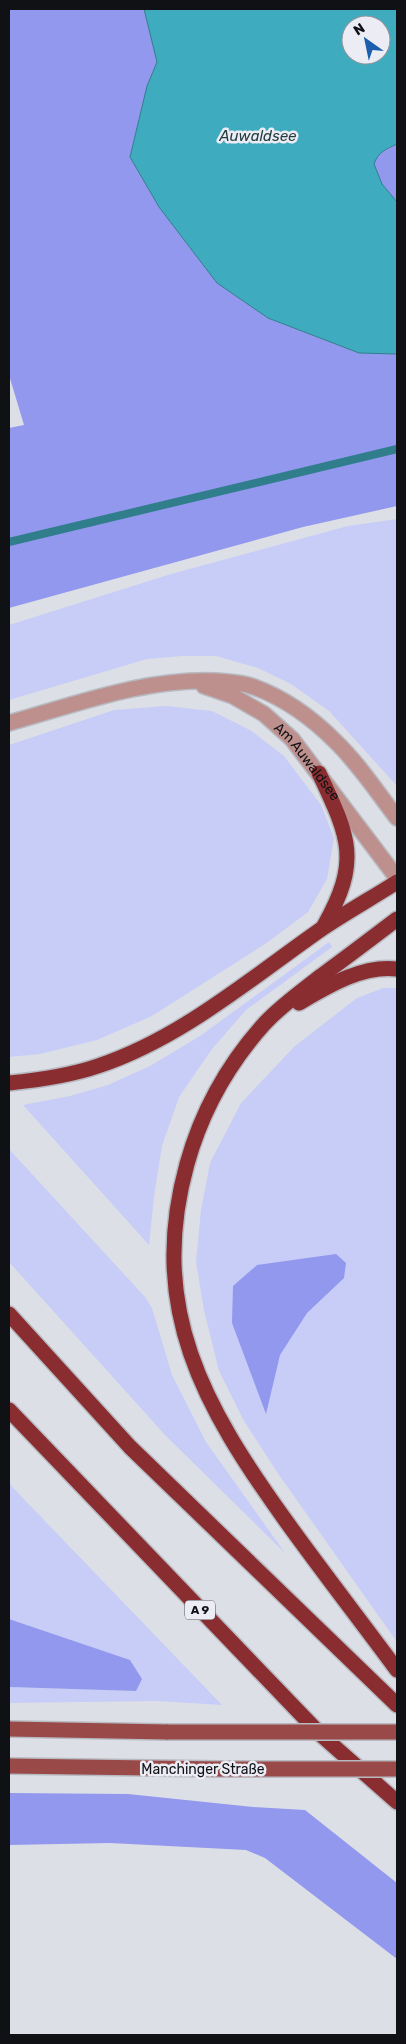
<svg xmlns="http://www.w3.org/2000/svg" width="406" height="2044" viewBox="0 0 406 2044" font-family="Rubik,sans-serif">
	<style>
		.green { fill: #c7cdf6 }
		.forest { fill: #9198ee }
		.water { fill: #3eabbf; stroke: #307d8c; fill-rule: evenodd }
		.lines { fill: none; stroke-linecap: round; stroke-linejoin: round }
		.stream { stroke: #307d8c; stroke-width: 8 }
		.minor-casing { stroke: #b8bac1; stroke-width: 18 }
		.major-casing { stroke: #b8bac1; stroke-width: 18 }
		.highway-casing { stroke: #b8bac1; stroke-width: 18 }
		.minor { stroke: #bd8f8d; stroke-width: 15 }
		.major { stroke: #994948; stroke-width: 15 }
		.highway { stroke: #8a2d30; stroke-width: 15 }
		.major-bridge-casing { stroke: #b8bac1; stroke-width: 18; stroke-linecap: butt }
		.major-bridge { stroke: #994948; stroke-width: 15 }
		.labels { text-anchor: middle; stroke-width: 5; stroke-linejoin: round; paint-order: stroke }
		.shield { fill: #ebecf4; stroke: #525357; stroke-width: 1 }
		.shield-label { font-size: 12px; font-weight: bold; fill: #101114 }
		.street-label { font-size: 14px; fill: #101114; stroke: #ebecf4 }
		.water-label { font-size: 15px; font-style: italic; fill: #253d42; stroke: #ebecf4 }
	</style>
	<rect width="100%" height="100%" fill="#dddfe7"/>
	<g class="green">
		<path d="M 397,519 L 397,786 L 329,711 L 291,684 L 258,668 L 216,656 L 182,656 L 147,659 L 9,700 L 9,625 L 171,574 L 348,526 Z"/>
		<path d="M 166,706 L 212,711 L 250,730 L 284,756 L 321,805 L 334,838 L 327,879 L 308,912 L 268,942 L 152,1016 L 97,1040 L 40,1054 L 9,1057 L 9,745 L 114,710 Z"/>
		<path d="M 329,942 L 332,947 L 246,1010 L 212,1049 L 179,1097 L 162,1146 L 154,1196 L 149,1245 L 23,1105 L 70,1096 L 108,1085 L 150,1066 L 200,1036 Z"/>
		<path d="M 383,988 L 397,988 L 397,1642 L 277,1472 L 244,1421 L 219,1371 L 204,1310 L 196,1262 L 201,1210 L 210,1163 L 241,1103 L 295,1046 L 357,998 Z"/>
		<path d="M 9,1149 L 145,1297 L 152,1308 L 172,1375 L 206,1442 L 285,1553 L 166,1436 L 9,1262 Z"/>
		<path d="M 9,1483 L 18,1493 L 222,1705 L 157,1701 L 9,1703 L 9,1687 L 136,1691 L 129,1660 L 9,1619 Z"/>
	</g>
	<g class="forest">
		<path d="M 9,9 L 144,9 L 157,62 L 147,86 L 130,157 L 159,207 L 217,283 L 268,318 L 359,353 L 397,354 L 397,506 L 303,527 L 9,608 L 9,428 L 24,425 L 9,375 Z"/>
		<path d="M 397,144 L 397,202 L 382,184 L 374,164 C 378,152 386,149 397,144 Z"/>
		<path d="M 336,1254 L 346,1263 L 344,1278 L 307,1313 L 280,1355 L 266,1414 L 232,1323 L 233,1286 L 257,1265 Z"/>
		<path d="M 9,1619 L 130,1660 L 142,1679 L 136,1691 L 9,1687 Z"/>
		<path d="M 9,1793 L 128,1794 L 253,1807 L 305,1810 L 397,1883 L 397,1959 L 265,1858 L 246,1850 L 110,1843 L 9,1845 Z"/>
	</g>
	<path class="water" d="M 144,9 L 397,9 L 397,144 C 386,149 378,152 374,164 L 382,184 L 397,202 L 397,354 L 359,353 L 268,318 L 217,283 L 159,207 L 130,157 L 147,86 L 157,62 ZM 351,25 L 381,25 L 381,55 L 351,55 Z"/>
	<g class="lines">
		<path class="stream" d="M 9,542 L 397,449"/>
		<g class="minor-casing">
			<g id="minor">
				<path id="s1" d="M 204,686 L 233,696 L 264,714 L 292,739 L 397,878"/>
				<path d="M 9,723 C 77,704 145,678 216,681 C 228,682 242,682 254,687 C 284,698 312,718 335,741 C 359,764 377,792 397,818"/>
			</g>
		</g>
		<g class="major-casing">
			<g id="major">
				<path d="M 9,1729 L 168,1732"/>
				<path d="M 9,1766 L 221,1769"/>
			</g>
		</g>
		<g class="highway-casing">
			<g id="highway">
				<path d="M 319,773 C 349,837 361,860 324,926"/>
				<path d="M 397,919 C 372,938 347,957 321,976 C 302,991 282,1005 265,1023 C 228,1064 202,1110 187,1164 C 147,1308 204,1407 286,1521 C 322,1571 360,1620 397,1670"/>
				<path d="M 299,1003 C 328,986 362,965 397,969"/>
				<path d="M 9,1083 C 39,1080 69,1076 98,1066 C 180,1039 250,979 320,930 C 345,913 372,898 397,882"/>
				<path d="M 9,1314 L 130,1447 L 397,1705"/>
				<path d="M 9,1410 L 320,1734 L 397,1802"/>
			</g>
		</g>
		<use href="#minor" class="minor"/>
		<use href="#major" class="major"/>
		<use href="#highway" class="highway"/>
		<g class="major-bridge-casing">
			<g id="major-bridge">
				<path d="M 168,1732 L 397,1732"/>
				<path d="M 221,1769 L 397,1769"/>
			</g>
		</g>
		<use href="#major-bridge" class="major-bridge"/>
	</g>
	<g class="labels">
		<rect class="shield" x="185" y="1600.5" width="30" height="19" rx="4"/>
		<g class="shield-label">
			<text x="200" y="1614">A 9</text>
		</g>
		<g class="street-label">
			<text dy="5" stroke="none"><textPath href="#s1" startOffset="131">Am Auwaldsee</textPath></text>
			<text x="203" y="1774">Manchinger Straße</text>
		</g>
		<g class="water-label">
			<text x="258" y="141">Auwaldsee</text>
		</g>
	</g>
	<rect width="406" height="2044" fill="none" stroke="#101114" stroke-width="20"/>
	<g transform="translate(366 40) rotate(327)"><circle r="24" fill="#ebecf4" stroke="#93949a"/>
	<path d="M0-4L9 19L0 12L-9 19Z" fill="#1b5eae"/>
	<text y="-8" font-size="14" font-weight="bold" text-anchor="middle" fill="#101114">N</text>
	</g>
</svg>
